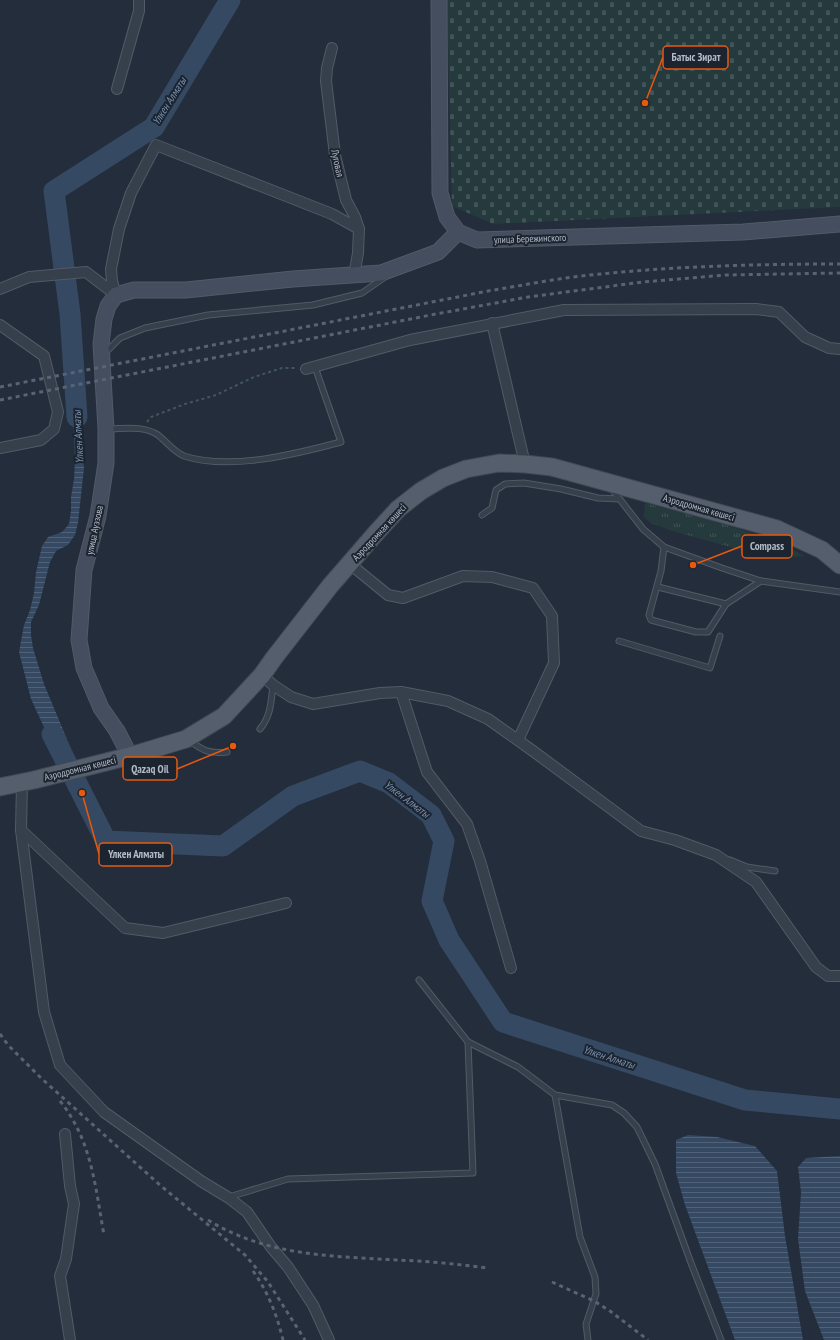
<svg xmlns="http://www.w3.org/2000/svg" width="840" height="1340" viewBox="0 0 840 1340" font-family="'PT Sans Narrow',sans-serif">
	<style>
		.grass { fill: url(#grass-tufts) }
		.cemetery { fill: url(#cemetery-stones) }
		.water { fill: url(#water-rules) }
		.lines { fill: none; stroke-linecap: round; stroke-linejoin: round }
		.river { stroke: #364962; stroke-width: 21 }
		.lane-casing { stroke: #525a66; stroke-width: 7 }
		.street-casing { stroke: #525a66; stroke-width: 12 }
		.secondary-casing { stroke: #525a66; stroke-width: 17 }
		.primary-casing { stroke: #404854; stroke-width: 19 }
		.path { stroke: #42575a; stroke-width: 2; stroke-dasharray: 3 3; stroke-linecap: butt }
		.lane { stroke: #363f4c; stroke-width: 5 }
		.street { stroke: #363f4c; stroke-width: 10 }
		.secondary { stroke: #444e5f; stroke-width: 15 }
		.primary { stroke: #545e6c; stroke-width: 17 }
		.rail { stroke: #586373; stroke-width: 3; stroke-dasharray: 4 4; stroke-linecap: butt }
		.labels { text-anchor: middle; stroke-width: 4; stroke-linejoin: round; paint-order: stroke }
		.street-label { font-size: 10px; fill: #b2bac7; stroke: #1c2430 }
		.water-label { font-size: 11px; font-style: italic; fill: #7a91af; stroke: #1c2430 }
		.leader { fill: none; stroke: #e8590c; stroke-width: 1.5 }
		.callout-dot { fill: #e8590c; stroke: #1c2430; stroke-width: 1.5 }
		.callout { fill: #1c2430; stroke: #e8590c; stroke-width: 1.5 }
		.callout-label { font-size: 11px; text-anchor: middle; font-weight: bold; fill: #b2bac7 }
	</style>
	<defs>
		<pattern id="grass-tufts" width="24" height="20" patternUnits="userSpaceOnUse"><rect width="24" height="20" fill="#253a3c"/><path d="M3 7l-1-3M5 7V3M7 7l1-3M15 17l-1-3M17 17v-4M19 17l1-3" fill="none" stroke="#425457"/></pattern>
		<pattern id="cemetery-stones" width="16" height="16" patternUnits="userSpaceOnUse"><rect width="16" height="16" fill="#253a3c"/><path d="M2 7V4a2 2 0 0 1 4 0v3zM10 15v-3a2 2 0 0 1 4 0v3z" fill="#425457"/></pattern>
		<pattern id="water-rules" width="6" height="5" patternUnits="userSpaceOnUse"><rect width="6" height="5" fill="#364962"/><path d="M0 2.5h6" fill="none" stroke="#516177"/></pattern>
	</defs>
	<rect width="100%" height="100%" fill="#232d3b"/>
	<path class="grass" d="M 645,503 C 697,517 757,530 805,556 L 784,558 L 767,557 L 672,531 L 651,523 L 644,517 Z"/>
	<path class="cemetery" d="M 447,0 L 840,0 L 840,207 L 493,224 L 452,206 Z"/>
	<g class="water">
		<path d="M 72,389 L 80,389 L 84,468 L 78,523 L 75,535 L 68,545 L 56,551 L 50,562 L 39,605 L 31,622 L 31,635 L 33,648 L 44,684 L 74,756 L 60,762 L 31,699 L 19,652 L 24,625 L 30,610 L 34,593 L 36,572 L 42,546 L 48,537 L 62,532 L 69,524 L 71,511 L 71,497 L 74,479 L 75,458 Z"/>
		<path d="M 688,1135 L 717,1137 L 755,1146 L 777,1171 L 785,1236 L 803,1340 L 735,1340 L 685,1205 L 676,1173 L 676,1140 Z"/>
		<path d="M 840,1156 L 840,1340 L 824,1340 L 805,1291 L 798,1239 L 801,1192 L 798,1167 L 806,1158 Z"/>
	</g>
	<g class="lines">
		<g class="river">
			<path d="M 77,417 L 70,314 L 54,191 L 154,127 L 230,0"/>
			<path d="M 52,734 L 106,841 L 223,846 L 293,796 L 360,771 L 389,783 L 431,815 L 444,841 L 432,901 L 449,940 L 503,1022 L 745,1100 L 840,1109"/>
		</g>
		<g class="lane-casing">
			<g id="lane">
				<path d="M 104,354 L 120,338 L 145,328 L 208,315 L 313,305 L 362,293 L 385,277"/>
				<path d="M 107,429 C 124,429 143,425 158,435 C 167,442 174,452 184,456 C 230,471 296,454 341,442 L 315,367"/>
				<path d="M 611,488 L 643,529 L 664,547 L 722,568 L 761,581 L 840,592"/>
				<path d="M 482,515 L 492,508 L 496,490 L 505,484 L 524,483 L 561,489 L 598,498 L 619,499"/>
				<path d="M 664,547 L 661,571 L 649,615 L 651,620 L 696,632 L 708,632 L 726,604 L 761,581"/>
				<path d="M 658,587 L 726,604"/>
				<path d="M 619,641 L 710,668 L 720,636"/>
				<path d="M 260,729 C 271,716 271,702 273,685"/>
				<path d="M 189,740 C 203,751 210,754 227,752"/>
				<path d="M 730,860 L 747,867 L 775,871"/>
				<path d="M 419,980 L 468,1042 L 518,1067 L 555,1095 L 580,1237 L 595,1277 L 596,1294 L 586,1324 L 588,1340"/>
				<path d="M 555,1095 L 612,1105 L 624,1113 L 637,1127 L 655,1164 L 691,1263 L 721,1340"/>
				<path d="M 229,1197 L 288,1179 L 473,1173 L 468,1042"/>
			</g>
		</g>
		<g class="street-casing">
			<g id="street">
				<path d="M 332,48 L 327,68 L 326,81 L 335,155 L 346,200 L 355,217 L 359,229 L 358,253 L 354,276"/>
				<path d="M 117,89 L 139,11 L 139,0"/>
				<path d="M 0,289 L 29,277 L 86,272 L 116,295"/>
				<path d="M 116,295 L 112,281 L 111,269 L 119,229 L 131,193 L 156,145 L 332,214 L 359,229"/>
				<path d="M 492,323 L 525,464"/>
				<path d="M 0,325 L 44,356 L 58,412 L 54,429 L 41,440 L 0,448"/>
				<path d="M 306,369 L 410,340 L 564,310 L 756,309 L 779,312 L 805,337 L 829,348 L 840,349"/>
				<path d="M 350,564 L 388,595 L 403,598 L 463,576 L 492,577 L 533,588 L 552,616 L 554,663 L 518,740"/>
				<path d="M 262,675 L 273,685 L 291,697 L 313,704 L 380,693 L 401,692 L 448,701 L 488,719 L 533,751 L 641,831 L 675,840 L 716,855 L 756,882 L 816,967 L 828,976 L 840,976"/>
				<path d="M 401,692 L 427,772 L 467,824 L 480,861 L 511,968"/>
				<path d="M 22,783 L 21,830 L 44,1012 L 60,1065 L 104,1112 L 201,1181 L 229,1198 L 247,1212 L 271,1247 L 288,1267 L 313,1305 L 329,1340"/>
				<path d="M 21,830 L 125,928 L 163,933 L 286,903"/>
				<path d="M 65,1134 L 70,1186 L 74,1204 L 66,1259 L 60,1276 L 70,1340"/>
			</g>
		</g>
		<g class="secondary-casing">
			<g id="secondary">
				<path d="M 439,0 L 440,193 L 447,217 L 458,232 L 477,240 L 743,232 L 840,224"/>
				<path d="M 130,756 L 117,731 L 101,708 L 84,668 L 79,640 L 84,570 L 98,516 L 106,463 L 106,429 L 101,344 L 104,319 L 108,306 L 116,295 L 134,290 L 186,290 L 293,279 L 381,273 L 438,252 L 458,232"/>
			</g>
		</g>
		<g class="primary-casing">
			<path id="primary" d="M 0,787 L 34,780 L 130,756 L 186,739 L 224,716 L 262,675 L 274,658 L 330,586 L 376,533 L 398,509 L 421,491 L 443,478 L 466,469 L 499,463 L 525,464 L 552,467 L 777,529 L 822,550 L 840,565"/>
		</g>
		<path class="path" d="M 147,422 L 151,417 L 185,404 L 216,395 L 254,377 L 282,368 L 295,368"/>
		<use href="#lane" class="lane"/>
		<use href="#street" class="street"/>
		<use href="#secondary" class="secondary"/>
		<use href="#primary" class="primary"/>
		<g class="rail">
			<path d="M 0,387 L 488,291 C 525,285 563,277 601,274 C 681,266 760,264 840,264"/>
			<path d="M 0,400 L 436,314 L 528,297 L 643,282 L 726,275 L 840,273"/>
			<path d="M 0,1034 L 8,1045 L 41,1078 L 161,1186 L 245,1255 L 268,1282 L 305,1340"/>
			<path d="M 60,1101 C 92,1141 95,1186 104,1235"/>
			<path d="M 208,1220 C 266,1256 331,1256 396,1260 C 426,1261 457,1264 487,1268"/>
			<path d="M 253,1271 C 268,1292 277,1315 283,1340"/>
			<path d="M 552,1282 L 594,1301 L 610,1311 L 648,1340"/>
		</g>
	</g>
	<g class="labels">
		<g class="street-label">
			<text transform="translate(338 163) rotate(78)" y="4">Луговая</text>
			<text transform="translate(530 238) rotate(-2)" y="4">улица Бережинского</text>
			<text transform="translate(699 507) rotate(16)" y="4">Аэродромная көшесі</text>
			<text transform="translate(94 530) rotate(-78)" y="4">улица Ауэзова</text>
			<text transform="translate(379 532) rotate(-47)" y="4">Аэродромная көшесі</text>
			<text transform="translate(80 768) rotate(-14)" y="4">Аэродромная көшесі</text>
		</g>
		<g class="water-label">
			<text transform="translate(169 101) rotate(-58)" y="4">Үлкен Алматы</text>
			<text transform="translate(78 437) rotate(-93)" y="4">Үлкен Алматы</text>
			<text transform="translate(407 799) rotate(37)" y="4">Үлкен Алматы</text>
			<text transform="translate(609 1057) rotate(18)" y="4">Үлкен Алматы</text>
		</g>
	</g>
	<path class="leader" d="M645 103L663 57M693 565L742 546M233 746L177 769M82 793L99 854"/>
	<g class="callout-dot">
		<circle cx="645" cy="103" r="4"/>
		<circle cx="693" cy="565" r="4"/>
		<circle cx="233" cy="746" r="4"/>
		<circle cx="82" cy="793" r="4"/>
	</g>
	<g class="callout">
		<rect x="663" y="46" width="65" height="23" rx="4"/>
		<rect x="742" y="535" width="50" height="23" rx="4"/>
		<rect x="123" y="757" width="54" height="23" rx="4"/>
		<rect x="99" y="843" width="73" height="23" rx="4"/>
	</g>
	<g class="callout-label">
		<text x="696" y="61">Батыс Зират</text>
		<text x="767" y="550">Compass</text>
		<text x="150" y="773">Qazaq Oil</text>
		<text x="136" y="858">Үлкен Алматы</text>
	</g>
</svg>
